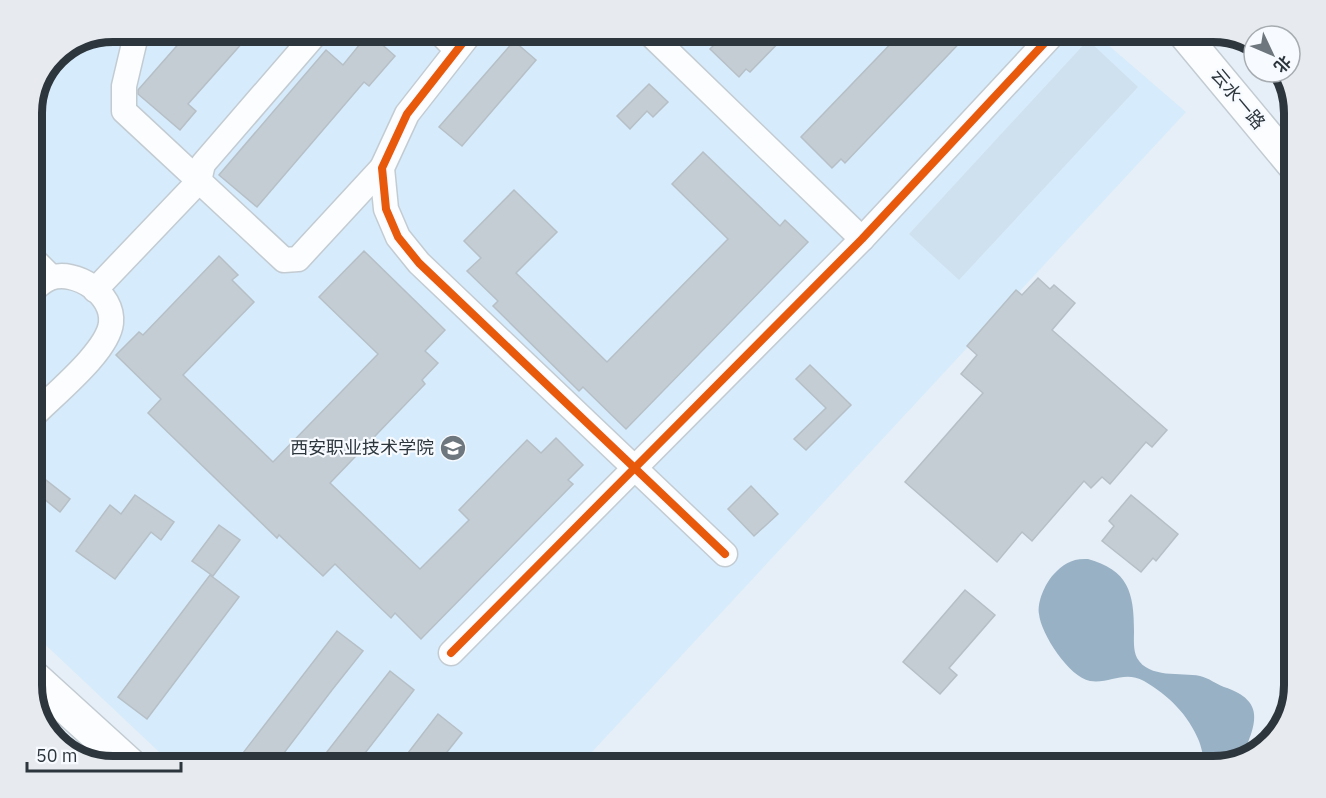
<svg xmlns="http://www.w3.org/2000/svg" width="1326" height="798" viewBox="0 0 1326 798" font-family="'IBM Plex Sans','Noto Sans SC',sans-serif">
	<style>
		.built { fill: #d6ebfb }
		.green { fill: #cfe1ef }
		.water { fill: #98b1c5 }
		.building { fill: #c5cdd4; stroke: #b6bfc6; stroke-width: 1.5 }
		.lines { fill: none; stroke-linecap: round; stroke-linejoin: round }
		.minor-casing { stroke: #c3cbd2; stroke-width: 27 }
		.tertiary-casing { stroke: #c3cbd2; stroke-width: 33 }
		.secondary-casing { stroke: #c3cbd2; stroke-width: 36 }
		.minor { stroke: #fbfdfe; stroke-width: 24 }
		.tertiary { stroke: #fbfdfe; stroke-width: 30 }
		.secondary { stroke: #fbfdfe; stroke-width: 33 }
		.cycleway-casing { stroke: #f7fbff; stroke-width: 11 }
		.cycleway { stroke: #e8590c; stroke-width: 8 }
		.labels { text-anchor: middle; stroke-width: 4.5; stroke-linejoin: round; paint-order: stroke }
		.street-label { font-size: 18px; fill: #2d363d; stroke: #f7fbff }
		.poi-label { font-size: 18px; fill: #2d363d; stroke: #f7fbff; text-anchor: end }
		.rim { fill: none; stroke: #2d363d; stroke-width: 8 }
	</style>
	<rect width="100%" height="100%" fill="#e6eff7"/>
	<path class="built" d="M 113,31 L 1092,31 L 1186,112 L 579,766 L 174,766 L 32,632 L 32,108 L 56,55 Z"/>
	<path class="green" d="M 1088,40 L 1138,87 L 959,280 L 909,234 Z"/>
	<path class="water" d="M 1088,559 C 1128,570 1134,592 1134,631 C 1134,639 1133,650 1137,658 C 1149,679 1181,672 1200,676 C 1209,678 1216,684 1224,687 C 1267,701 1256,725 1241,759 L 1227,763 L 1204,758 C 1202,752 1201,746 1199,741 C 1188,714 1168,695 1144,681 C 1124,670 1110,684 1090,681 C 1069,677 1041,634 1039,614 C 1037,602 1045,584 1053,575 C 1063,564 1072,558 1088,559 Z"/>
	<g class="building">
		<path d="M 189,32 L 252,32 L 188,104 L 196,111 L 180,130 L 138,94 L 138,90 Z"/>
		<path d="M 708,32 L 789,32 L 750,72 L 746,69 L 739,77 L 710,49 L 718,41 Z"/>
		<path d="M 902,32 L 970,32 L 845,163 L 841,159 L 832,168 L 801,137 Z"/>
		<path d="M 369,33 L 395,56 L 369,86 L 364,82 L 257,207 L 219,175 L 326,50 L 343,65 Z"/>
		<path d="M 514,41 L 536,60 L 462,146 L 439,127 Z"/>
		<path d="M 649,84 L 668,102 L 653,117 L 647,111 L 630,129 L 617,116 Z"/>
		<path d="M 703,152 L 780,226 L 785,220 L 808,242 L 626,429 L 583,387 L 579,391 L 493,306 L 498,301 L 467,271 L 481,258 L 464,241 L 514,190 L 557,232 L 516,273 L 607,362 L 728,239 L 672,184 Z"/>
		<path d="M 364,251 L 445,330 L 425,351 L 438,363 L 422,380 L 425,384 L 330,483 L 420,569 L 469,520 L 459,510 L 527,440 L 541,453 L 556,438 L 583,465 L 568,480 L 573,484 L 421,639 L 395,613 L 391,618 L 335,564 L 323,576 L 279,535 L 277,538 L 148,413 L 161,399 L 116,355 L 139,332 L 143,335 L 219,256 L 238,275 L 232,280 L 254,302 L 183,375 L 273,462 L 378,354 L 319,297 Z"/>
		<path d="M 1038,278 L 1050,289 L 1054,285 L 1075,303 L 1052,330 L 1167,430 L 1152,447 L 1146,442 L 1110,484 L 1102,477 L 1091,488 L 1084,481 L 1032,541 L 1022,532 L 997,562 L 905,482 L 983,393 L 961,374 L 977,355 L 967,346 L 1016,290 L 1022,295 Z"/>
		<path d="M 810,365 L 851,405 L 806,450 L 794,439 L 826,408 L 796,379 Z"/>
		<path d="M 32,469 L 70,499 L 60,512 L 32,489 Z"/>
		<path d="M 751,486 L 778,514 L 754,536 L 728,509 Z"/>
		<path d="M 135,495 L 174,522 L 161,540 L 151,532 L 115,579 L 76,551 L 110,505 L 121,514 Z"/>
		<path d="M 1131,495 L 1178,534 L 1156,561 L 1153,558 L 1141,572 L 1102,541 L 1114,526 L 1109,521 Z"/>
		<path d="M 219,525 L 240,540 L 213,576 L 192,561 Z"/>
		<path d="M 210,575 L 239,597 L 147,719 L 118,697 Z"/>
		<path d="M 965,590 L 995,615 L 949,668 L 957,675 L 940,694 L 903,662 Z"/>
		<path d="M 337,631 L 363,651 L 332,690 L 274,766 L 233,766 Z"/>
		<path d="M 390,671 L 414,690 L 355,766 L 316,766 Z"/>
		<path d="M 438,714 L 462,733 L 436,766 L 398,766 Z"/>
	</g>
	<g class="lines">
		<g class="minor-casing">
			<g id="minor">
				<path d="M 137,31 L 124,86 L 124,111 L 284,260 L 298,259 L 382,168"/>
				<path d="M 438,31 L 456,49"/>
				<path d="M 472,31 L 407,114 L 382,168 L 386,209 L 398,237 L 419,263 L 725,554"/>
				<path d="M 647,31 L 862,239"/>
				<path d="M 32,258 L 51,277"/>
				<path d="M 95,290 L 199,181 L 203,164 L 318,31"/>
				<path d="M 32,292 C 37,286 43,281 50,278 C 76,269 114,294 111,323 C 108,352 52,396 32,417"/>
				<path d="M 451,653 L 862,239 L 1052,35 L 1052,31"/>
			</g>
		</g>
		<g class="tertiary-casing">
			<path id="tertiary" d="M 1181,31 L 1294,167"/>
		</g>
		<g class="secondary-casing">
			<path id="secondary" d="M 32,676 L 131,766"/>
		</g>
		<use href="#minor" class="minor"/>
		<use href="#tertiary" class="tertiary"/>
		<use href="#secondary" class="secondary"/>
		<g class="cycleway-casing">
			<g id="cycleway">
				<path d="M 472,31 L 407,114 L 382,168 L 386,209 L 398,237 L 419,263 L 725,554"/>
				<path d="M 451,653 L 862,239 L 1052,35 L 1052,31"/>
			</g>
		</g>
		<use href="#cycleway" class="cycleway"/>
	</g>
	<defs>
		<g id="university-disc" transform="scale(1.35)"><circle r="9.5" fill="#6e777e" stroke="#f7fbff"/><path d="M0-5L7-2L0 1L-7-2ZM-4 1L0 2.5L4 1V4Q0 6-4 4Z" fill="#fff"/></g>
	</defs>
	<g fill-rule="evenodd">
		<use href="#university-disc" x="453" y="448"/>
	</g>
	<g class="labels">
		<g class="street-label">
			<text transform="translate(1238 99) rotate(50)" y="6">云水一路</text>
		</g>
		<g class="poi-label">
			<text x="434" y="454">西安职业技术学院</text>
		</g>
	</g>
	<path d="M0 0H1326V798H0ZM113 42H1213A71 71 0 0 1 1284 113V685A71 71 0 0 1 1213 756H113A71 71 0 0 1 42 685V113A71 71 0 0 1 113 42Z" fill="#e7ebef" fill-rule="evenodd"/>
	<path class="rim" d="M113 42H1213A71 71 0 0 1 1284 113V685A71 71 0 0 1 1213 756H113A71 71 0 0 1 42 685V113A71 71 0 0 1 113 42Z"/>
	<g transform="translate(1272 54) rotate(134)"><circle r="28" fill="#f7fbff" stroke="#a6acb1" stroke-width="1.5"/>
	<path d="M0-4.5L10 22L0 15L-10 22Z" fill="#6e777e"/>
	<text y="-9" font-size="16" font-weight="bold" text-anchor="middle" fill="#2d363d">北</text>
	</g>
	<path d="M27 762v9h154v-9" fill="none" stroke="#2d363d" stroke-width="3"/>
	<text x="36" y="762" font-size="18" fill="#2d363d" stroke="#f7fbff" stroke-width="4.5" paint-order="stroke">50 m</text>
</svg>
